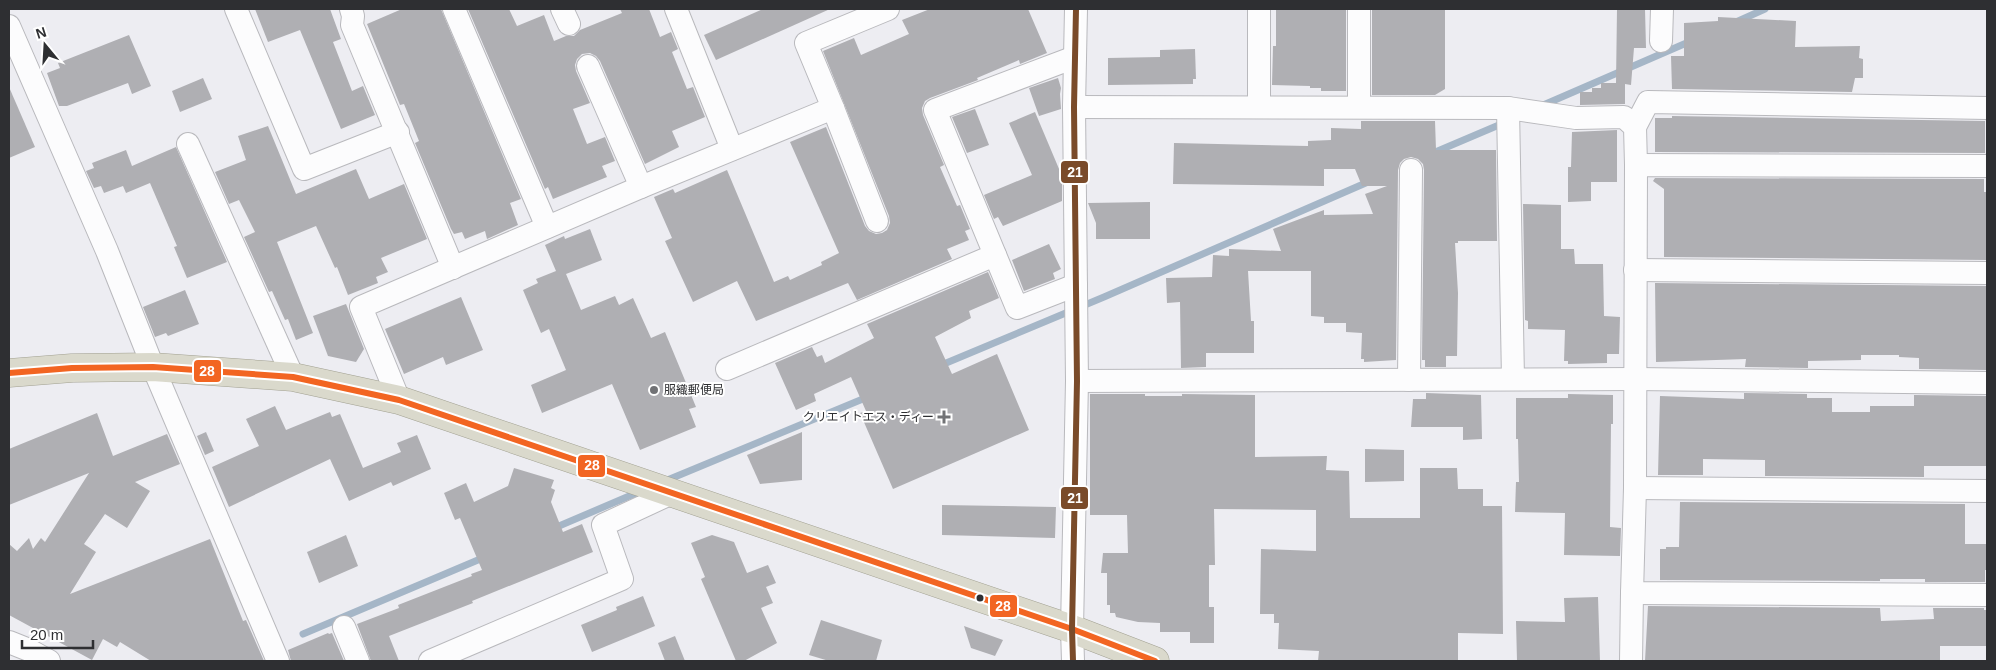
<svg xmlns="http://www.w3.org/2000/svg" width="1996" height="670" viewBox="0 0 1996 670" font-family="Arial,'Noto Sans JP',sans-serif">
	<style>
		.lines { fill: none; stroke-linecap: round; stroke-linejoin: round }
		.stream { stroke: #a5b6c7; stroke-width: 7 }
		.building { fill: #afafb3 }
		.minor-casing { stroke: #b9b9bd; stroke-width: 24 }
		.trunk-casing { stroke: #a2a192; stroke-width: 29 }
		.minor { stroke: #fcfcfd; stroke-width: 22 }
		.trunk { stroke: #dad9cc; stroke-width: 28 }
		.bus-1-casing { stroke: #fff; stroke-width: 10 }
		.bus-2-casing { stroke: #fff; stroke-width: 10 }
		.bus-1 { stroke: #f26522; stroke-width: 6 }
		.bus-2 { stroke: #7a4b2a; stroke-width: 6 }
		.poi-dot { fill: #717275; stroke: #fff; stroke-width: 2 }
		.bus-dot { fill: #2e2f32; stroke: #fff; stroke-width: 2 }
		.labels { text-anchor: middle; stroke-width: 4; stroke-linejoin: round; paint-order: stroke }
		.poi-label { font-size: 12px; fill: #2e2f32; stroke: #fff; text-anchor: start }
		.line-badge { stroke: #fff; stroke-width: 2 }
		.badge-label { font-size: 14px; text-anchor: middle; font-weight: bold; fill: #fff }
	</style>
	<rect width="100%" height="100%" fill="#ededf2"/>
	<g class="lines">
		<g class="stream">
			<path d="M 1736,22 L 1765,9"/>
			<path d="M 1541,106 L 1691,41"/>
			<path d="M 1433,153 L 1506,122"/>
			<path d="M 939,366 L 1104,297 L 1368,182"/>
			<path d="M 665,481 L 870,396"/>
			<path d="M 552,529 L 641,491"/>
			<path d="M 303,634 L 485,557"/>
		</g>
	</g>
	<g class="building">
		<path d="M 255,9 L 330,9 L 341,39 L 333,42 L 352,91 L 363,86 L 375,115 L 341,129 L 300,30 L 268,42 Z"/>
		<path d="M 402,9 L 441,9 L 521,199 L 510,203 L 518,225 L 487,239 L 485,231 L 465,239 L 462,232 L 454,234 L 451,229 L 415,143 L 419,141 L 404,104 L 400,105 L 367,24 Z"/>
		<path d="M 468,9 L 509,9 L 517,26 L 544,15 L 554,41 L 566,36 L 574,36 L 580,30 L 622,13 L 620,9 L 649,9 L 660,37 L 671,32 L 678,49 L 672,52 L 687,89 L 693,87 L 705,117 L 672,131 L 679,147 L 645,164 L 600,61 L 596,56 L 590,53 L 582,54 L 577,59 L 575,65 L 576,71 L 590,103 L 573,109 L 587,144 L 605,137 L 615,161 L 602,166 L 607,177 L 553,199 L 548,187 L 545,189 Z"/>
		<path d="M 763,9 L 830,9 L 716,60 L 704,35 Z"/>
		<path d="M 930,9 L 1028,9 L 1047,53 L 1020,64 L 1019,60 L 977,78 L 978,80 L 930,98 L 925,101 L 922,108 L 923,115 L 944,165 L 940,167 L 957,206 L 960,205 L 970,229 L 965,231 L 969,240 L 947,249 L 952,259 L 857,300 L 848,283 L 756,321 L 737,281 L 693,302 L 665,241 L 672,238 L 654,197 L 673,189 L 675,193 L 727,170 L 774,282 L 788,276 L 790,280 L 822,265 L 821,262 L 839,253 L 790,142 L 826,127 L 865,226 L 869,231 L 876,234 L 882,233 L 887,230 L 890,223 L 889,216 L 823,51 L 854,38 L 861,55 L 909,34 L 902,20 Z"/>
		<path d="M 1276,9 L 1346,9 L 1346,91 L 1321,91 L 1321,88 L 1310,88 L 1310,86 L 1272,85 L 1273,46 L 1276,46 Z"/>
		<path d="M 1372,9 L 1445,9 L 1445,89 L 1435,95 L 1372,95 Z"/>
		<path d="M 1617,9 L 1645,9 L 1646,48 L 1634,48 L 1631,85 L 1625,84 L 1625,104 L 1580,105 L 1580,92 L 1592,92 L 1592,88 L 1601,88 L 1601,83 L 1616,83 Z"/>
		<path d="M 1718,17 L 1796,21 L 1795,47 L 1860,46 L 1859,58 L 1863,59 L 1863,78 L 1855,78 L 1852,92 L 1672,89 L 1671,56 L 1684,56 L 1684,23 L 1718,21 Z"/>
		<path d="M 129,35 L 151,86 L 132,94 L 128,83 L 67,106 L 59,106 L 47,73 L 60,68 L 58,63 Z"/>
		<path d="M 1195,49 L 1196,79 L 1193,79 L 1193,84 L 1108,85 L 1108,58 L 1160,57 L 1160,50 Z"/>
		<path d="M 203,78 L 212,99 L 180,112 L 172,91 Z"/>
		<path d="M 1058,78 L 1061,88 L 1060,94 L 1061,109 L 1039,116 L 1029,88 Z"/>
		<path d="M 9,87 L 35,147 L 9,158 Z"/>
		<path d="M 975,109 L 989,145 L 967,153 L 952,117 Z"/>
		<path d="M 1035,112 L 1062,176 L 1062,201 L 1003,226 L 998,217 L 994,219 L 984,195 L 1032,175 L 1009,123 Z"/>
		<path d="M 1672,116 L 1985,121 L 1985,153 L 1655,152 L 1655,118 L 1672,118 Z"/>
		<path d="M 1361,121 L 1435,121 L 1436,150 L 1496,150 L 1497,241 L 1458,241 L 1458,243 L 1455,243 L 1458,293 L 1457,356 L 1446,356 L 1446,367 L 1425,367 L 1425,360 L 1422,360 L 1424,170 L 1423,164 L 1418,159 L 1411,157 L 1404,159 L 1400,163 L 1398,170 L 1396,360 L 1364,362 L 1364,359 L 1361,359 L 1362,333 L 1346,332 L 1346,323 L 1324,323 L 1324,317 L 1311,316 L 1311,271 L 1248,271 L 1251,321 L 1254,321 L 1254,353 L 1206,353 L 1206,367 L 1181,368 L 1180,302 L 1167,303 L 1166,278 L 1212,277 L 1213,255 L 1229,256 L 1229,249 L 1281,251 L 1273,229 L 1324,210 L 1324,215 L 1373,214 L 1365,194 L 1387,186 L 1362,186 L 1355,169 L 1324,169 L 1324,186 L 1173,184 L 1174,143 L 1308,146 L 1308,141 L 1331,140 L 1331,128 L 1361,129 Z"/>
		<path d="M 268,126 L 296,194 L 356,169 L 369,199 L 404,184 L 427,239 L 381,258 L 388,272 L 376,277 L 378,283 L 348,295 L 337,267 L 335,268 L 316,226 L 277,242 L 313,333 L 296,340 L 288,319 L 285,320 L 272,291 L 269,292 L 244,237 L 255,232 L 239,200 L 229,204 L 215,172 L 246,160 L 238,136 Z"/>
		<path d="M 1617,130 L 1617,182 L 1591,182 L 1591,201 L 1568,202 L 1568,167 L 1571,167 L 1572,132 Z"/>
		<path d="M 176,147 L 227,262 L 187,278 L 174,247 L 177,246 L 150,183 L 126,193 L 123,186 L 104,193 L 101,186 L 94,188 L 86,171 L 94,168 L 92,163 L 126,150 L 132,166 Z"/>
		<path d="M 1655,178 L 1984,179 L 1984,192 L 1987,192 L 1987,260 L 1664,257 L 1664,189 L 1653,181 Z"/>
		<path d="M 1150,202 L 1150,239 L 1096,239 L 1096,223 L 1088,203 Z"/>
		<path d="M 1523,204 L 1561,205 L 1561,249 L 1574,249 L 1575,264 L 1603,264 L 1604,316 L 1620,317 L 1619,354 L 1607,354 L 1607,363 L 1568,364 L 1568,361 L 1564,361 L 1565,330 L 1528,329 L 1528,321 L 1525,320 Z"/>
		<path d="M 590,229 L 602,260 L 566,274 L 581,310 L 615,296 L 619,305 L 633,298 L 651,338 L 665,332 L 696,407 L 689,409 L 696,427 L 640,450 L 612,384 L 542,413 L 531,385 L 566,370 L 549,329 L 541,333 L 523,290 L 538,283 L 536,279 L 556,271 L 545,245 L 564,236 L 565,239 Z"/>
		<path d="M 1049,244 L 1061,269 L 1053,273 L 1055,279 L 1024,291 L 1012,260 Z"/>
		<path d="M 988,272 L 999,298 L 969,311 L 971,318 L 935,337 L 952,374 L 997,354 L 1029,430 L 893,489 L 860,413 L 866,411 L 851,377 L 814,394 L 816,401 L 796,410 L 775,363 L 812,347 L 817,357 L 822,355 L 825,363 L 874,338 L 867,324 Z"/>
		<path d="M 1655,283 L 1987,286 L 1987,370 L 1919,369 L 1919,358 L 1899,357 L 1899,355 L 1861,355 L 1861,360 L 1808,361 L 1808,368 L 1745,367 L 1746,359 L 1656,362 Z"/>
		<path d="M 185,290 L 199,324 L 168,336 L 166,333 L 155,337 L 143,307 Z"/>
		<path d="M 461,297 L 483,350 L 446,365 L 443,357 L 404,374 L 385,329 Z"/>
		<path d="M 346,304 L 364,349 L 356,362 L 328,356 L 313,316 Z"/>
		<path d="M 1426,393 L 1481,395 L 1482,439 L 1463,440 L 1463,427 L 1411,427 L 1413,399 L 1426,399 Z"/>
		<path d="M 1744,393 L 1807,394 L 1807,398 L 1832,398 L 1832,412 L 1870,412 L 1870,406 L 1914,406 L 1914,395 L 1987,396 L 1987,466 L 1924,466 L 1924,477 L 1765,476 L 1765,460 L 1703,459 L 1703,475 L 1658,475 L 1660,396 L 1744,399 Z"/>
		<path d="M 1090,394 L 1145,394 L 1145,396 L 1182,396 L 1182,394 L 1255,395 L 1255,457 L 1327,456 L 1326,470 L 1349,471 L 1350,518 L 1420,518 L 1420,468 L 1457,468 L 1458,489 L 1483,489 L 1483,506 L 1502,506 L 1503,634 L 1458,633 L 1458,661 L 1318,661 L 1319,651 L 1278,649 L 1279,623 L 1274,623 L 1274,614 L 1260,614 L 1261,549 L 1316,551 L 1316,510 L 1214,509 L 1215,565 L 1209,565 L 1209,607 L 1214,607 L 1214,643 L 1190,643 L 1190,632 L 1160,632 L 1160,623 L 1138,622 L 1116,617 L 1115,613 L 1110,613 L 1110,605 L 1107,605 L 1107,573 L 1101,573 L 1103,553 L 1128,553 L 1127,515 L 1090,515 Z"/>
		<path d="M 1568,394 L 1613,395 L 1613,424 L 1611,424 L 1610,527 L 1621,528 L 1620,556 L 1564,555 L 1565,513 L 1515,512 L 1516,482 L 1519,482 L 1518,439 L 1516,439 L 1516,398 L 1568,398 Z"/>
		<path d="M 275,406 L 286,430 L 330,412 L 332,417 L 340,414 L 363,468 L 401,452 L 397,443 L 417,435 L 431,469 L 393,486 L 391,482 L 349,501 L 330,459 L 229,507 L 212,467 L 259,446 L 246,419 Z"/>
		<path d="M 97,413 L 113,456 L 167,434 L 180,464 L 135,482 L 150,491 L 127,528 L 105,514 L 84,544 L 96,552 L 70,594 L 210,539 L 243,621 L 246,620 L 264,661 L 151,661 L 120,642 L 117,647 L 103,639 L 92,660 L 9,615 L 9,544 L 17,551 L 29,538 L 33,549 L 41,538 L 45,542 L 89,473 L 9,505 L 9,449 Z"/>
		<path d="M 206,432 L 214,451 L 205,455 L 197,436 Z"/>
		<path d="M 802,432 L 802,480 L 760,484 L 747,455 Z"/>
		<path d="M 1365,449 L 1404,450 L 1404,481 L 1365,482 Z"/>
		<path d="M 514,468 L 554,480 L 551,488 L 555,490 L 551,502 L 563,532 L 582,524 L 593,552 L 472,601 L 473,603 L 389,636 L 399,661 L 371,661 L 357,624 L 399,608 L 398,605 L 472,576 L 471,574 L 482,570 L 460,518 L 455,520 L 444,493 L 466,483 L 474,502 L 508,486 Z"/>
		<path d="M 1680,502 L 1965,504 L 1965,544 L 1986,544 L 1987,547 L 1987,570 L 1985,570 L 1985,582 L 1925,582 L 1925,579 L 1880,579 L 1880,581 L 1660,580 L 1660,549 L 1666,549 L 1666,547 L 1679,547 Z"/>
		<path d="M 942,505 L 1056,507 L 1055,538 L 942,535 Z"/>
		<path d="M 346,535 L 358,566 L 319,583 L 307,552 Z"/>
		<path d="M 712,535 L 734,542 L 747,573 L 768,565 L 776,583 L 766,587 L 773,603 L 761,608 L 777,643 L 744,661 L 736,661 L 701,579 L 705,577 L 691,543 Z"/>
		<path d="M 643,596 L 655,626 L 592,652 L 581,625 L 617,610 L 616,607 Z"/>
		<path d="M 1598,597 L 1600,661 L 1517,661 L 1516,621 L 1565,622 L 1564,598 Z"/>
		<path d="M 1648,606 L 1880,608 L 1881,621 L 1934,619 L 1933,608 L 1984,608 L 1984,610 L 1987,610 L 1987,646 L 1940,646 L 1940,661 L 1645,661 Z"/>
		<path d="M 821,620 L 882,640 L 876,661 L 829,661 L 809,655 Z"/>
		<path d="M 964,626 L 1003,640 L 995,656 L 971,648 Z"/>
		<path d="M 328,633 L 329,634 L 332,633 L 344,661 L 291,661 L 288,650 Z"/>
		<path d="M 675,636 L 685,661 L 665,661 L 658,643 Z"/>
	</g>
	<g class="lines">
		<g class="minor-casing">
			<g id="minor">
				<path d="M 236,9 L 304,169 L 398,132"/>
				<path d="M 351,9 L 353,16 L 352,25 L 453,268"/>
				<path d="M 454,9 L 547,227"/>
				<path d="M 562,9 L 569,24"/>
				<path d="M 676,9 L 732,149"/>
				<path d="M 1359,9 L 1359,107"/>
				<path d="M 9,26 L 107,251 L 153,367 L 278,661"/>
				<path d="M 1661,41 L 1662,9"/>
				<path d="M 1075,57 L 935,110 L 1017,308 L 1076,285"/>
				<path d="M 588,66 L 641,187"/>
				<path d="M 1074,107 L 1508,108 L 1576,118 L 1624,117 L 1635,127 L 1636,165"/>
				<path d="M 1259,107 L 1259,9"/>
				<path d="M 833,108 L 877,221"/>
				<path d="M 1508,108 L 1513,379"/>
				<path d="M 1635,127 L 1648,102 L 1987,108"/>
				<path d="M 188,144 L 293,377"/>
				<path d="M 1987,166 L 1636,165 L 1635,488 L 1632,593 L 1987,595"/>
				<path d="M 1635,270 L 1987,273"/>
				<path d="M 727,369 L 995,255"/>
				<path d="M 1409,380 L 1411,170"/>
				<path d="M 1077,381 L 1636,379 L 1987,383"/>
				<path d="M 399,400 L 361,307 L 641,187 L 833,108 L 806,43 L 888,9"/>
				<path d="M 1635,488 L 1987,491"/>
				<path d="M 344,627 L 358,661"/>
				<path d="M 9,642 L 29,650 L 49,661"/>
				<path d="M 430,661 L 622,579 L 603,525 L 672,493"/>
				<path d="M 1073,661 L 1072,629 L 1077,381 L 1074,107 L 1076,9"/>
				<path d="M 1631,661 L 1632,593"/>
			</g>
		</g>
		<g class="trunk-casing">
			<path id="trunk" d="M 9,373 L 72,368 L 153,367 L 293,377 L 399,400 L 1072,629 L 1155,661"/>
		</g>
		<use href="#minor" class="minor"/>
		<use href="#trunk" class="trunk"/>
		<g class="bus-1-casing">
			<path id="bus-1" d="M 9,373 L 72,368 L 153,367 L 293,377 L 399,400 L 1072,629 L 1155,661"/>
		</g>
		<g class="bus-2-casing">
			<path id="bus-2" d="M 1073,661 L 1072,629 L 1077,381 L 1074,107 L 1076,9"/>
		</g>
		<use href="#bus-1" class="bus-1"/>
		<use href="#bus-2" class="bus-2"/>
	</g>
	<g class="poi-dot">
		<circle cx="654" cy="390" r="5"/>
		<path d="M941.5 409.5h5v5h5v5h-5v5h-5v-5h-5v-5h5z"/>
	</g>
	<circle class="bus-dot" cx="980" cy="598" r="4.5"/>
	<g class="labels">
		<g class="poi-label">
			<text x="664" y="394">服織郵便局</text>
			<text x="934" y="421" text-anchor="end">クリエイトエス・ディー</text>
		</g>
	</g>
	<g class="line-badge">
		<rect x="1060" y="160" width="29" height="24" rx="5" fill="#7a4b2a"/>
		<rect x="193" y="359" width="29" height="24" rx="5" fill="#f26522"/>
		<rect x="577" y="454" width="29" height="24" rx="5" fill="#f26522"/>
		<rect x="1060" y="486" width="29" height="24" rx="5" fill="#7a4b2a"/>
		<rect x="989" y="594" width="29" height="24" rx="5" fill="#f26522"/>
	</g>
	<g class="badge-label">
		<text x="1075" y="177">21</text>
		<text x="207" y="376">28</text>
		<text x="592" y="470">28</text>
		<text x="1075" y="503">21</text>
		<text x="1003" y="611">28</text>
	</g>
	<rect width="1996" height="670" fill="none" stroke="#2e2f32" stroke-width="20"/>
	<g transform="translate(45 45) rotate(342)" stroke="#ffffff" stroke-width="4" paint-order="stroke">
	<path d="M0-4L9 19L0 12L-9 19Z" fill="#2e2f32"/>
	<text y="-8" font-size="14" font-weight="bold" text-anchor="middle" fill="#2e2f32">N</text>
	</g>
	<path d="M22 640v8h71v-8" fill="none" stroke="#2e2f32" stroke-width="2.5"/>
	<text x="30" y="640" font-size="15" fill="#2e2f32" stroke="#ffffff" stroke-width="4" paint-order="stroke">20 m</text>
</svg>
